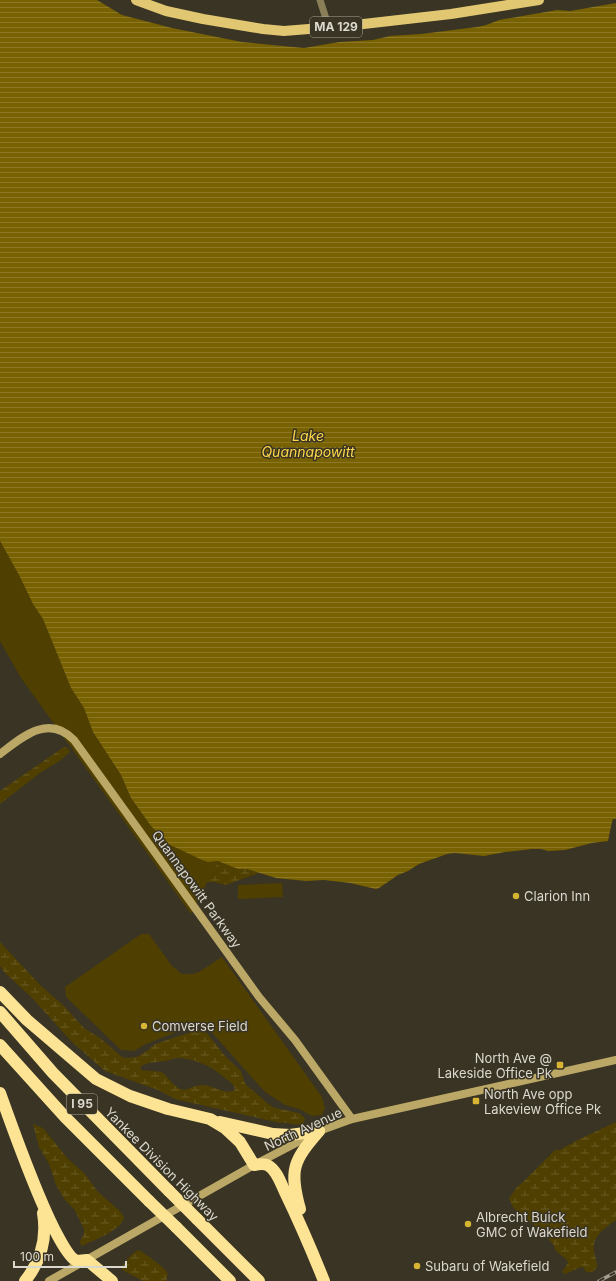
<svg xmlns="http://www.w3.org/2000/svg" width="616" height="1281" viewBox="0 0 616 1281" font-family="Inter,sans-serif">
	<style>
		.wetland { fill: url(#wetland-marsh); fill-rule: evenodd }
		.park { fill: #4f3f00 }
		.water { fill: url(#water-rules) }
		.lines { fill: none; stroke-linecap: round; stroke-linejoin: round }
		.street { stroke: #8a7e56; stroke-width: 7 }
		.secondary { stroke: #bba766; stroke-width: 8 }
		.primary { stroke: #e1c772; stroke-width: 10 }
		.highway { stroke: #fde495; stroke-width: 12 }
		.rail-casing { stroke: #a39f93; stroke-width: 3.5 }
		.rail { stroke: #393424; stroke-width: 2; stroke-dasharray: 6; stroke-linecap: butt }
		.highway-bridge { stroke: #fde495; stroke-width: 12 }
		.poi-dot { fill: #d7b434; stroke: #393424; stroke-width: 1.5 }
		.labels { text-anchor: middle; stroke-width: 3; stroke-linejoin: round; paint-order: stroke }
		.shield { fill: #393424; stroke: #aaa79b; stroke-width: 1 }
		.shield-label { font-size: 12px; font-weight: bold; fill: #dbd8ce }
		.street-label { font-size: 13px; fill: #dbd8ce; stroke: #393424 }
		.poi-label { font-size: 13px; fill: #dbd8ce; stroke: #393424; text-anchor: start }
		.water-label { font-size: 14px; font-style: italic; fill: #ffd74a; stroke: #393424 }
	</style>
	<defs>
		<pattern id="wetland-marsh" width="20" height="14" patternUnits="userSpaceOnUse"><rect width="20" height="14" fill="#4f3f00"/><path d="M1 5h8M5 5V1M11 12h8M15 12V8" fill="none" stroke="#685a24"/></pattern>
		<pattern id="water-rules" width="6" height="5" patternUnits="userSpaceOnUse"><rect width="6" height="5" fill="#786100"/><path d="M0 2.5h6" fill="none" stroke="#8b7724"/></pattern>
	</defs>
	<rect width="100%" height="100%" fill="#393424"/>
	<g class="wetland">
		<path d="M 64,747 L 68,748 L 70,752 L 61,760 L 40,773 L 0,804 L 0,791 Z"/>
		<path d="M 218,861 L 238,869 L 247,869 L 259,873 L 226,885 L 214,882 L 206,882 Z"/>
		<path d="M 0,942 L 41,986 L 62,1004 L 84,1028 L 100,1038 L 121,1056 L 125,1058 L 137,1057 L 147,1051 L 155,1044 L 194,1031 L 201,1031 L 207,1033 L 225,1056 L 241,1071 L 244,1081 L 247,1086 L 256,1093 L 267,1103 L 273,1107 L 279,1109 L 299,1113 L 305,1118 L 304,1123 C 297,1127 288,1122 280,1123 L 175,1099 L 158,1090 L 105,1071 L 72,1042 L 31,997 L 4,972 L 0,966 ZM 176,1058 C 195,1058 211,1066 225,1078 C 230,1082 234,1083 235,1090 C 224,1095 215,1086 203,1085 C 197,1085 190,1088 184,1090 C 174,1088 169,1078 162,1072 L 141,1070 L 141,1066 C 152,1060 165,1063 176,1058 Z"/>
		<path d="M 616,1122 L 616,1220 C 605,1228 592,1236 594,1251 C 595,1256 597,1262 597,1267 C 594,1272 592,1273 586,1272 L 583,1267 L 581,1267 L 565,1274 L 562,1272 L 568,1263 L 567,1260 L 556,1251 L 553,1244 L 543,1232 L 518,1213 L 513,1207 L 509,1199 L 516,1188 L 523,1182 L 555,1150 L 560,1150 C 578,1139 597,1131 616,1122 Z"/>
		<path d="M 33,1124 L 43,1128 L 68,1159 L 85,1174 L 98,1192 L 120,1211 L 124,1217 C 123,1229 95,1240 84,1245 L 81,1246 L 80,1241 L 84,1234 L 84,1229 L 74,1209 L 65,1200 L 56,1185 L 49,1164 L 39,1147 Z"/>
		<path d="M 138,1250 C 142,1251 165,1268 167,1272 C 168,1275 167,1278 166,1281 L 143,1281 L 124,1271 L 121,1268 L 131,1255 Z"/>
	</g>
	<g class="park">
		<path d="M 0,541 L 19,575 L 33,604 L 43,619 L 71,688 L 84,708 L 93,732 L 121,775 L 131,798 L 151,826 L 168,844 L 202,860 L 208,862 L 218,861 L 191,914 L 21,678 L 0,641 Z"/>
		<path d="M 282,883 L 283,897 L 238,899 L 238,885 Z"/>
		<path d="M 141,934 L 149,934 L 172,966 L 182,974 L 192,974 L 199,972 L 222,957 L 322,1097 L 325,1108 L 322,1115 L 312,1116 L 299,1109 L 285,1105 L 265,1092 L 207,1027 L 194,1025 L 146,1044 L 134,1051 L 121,1050 L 66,997 L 65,987 Z"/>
	</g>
	<path class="water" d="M 0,0 L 97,0 L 122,15 L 172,28 L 242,42 L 304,48 L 339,42 L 373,40 L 390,36 L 421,34 L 477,27 L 486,25 L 499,20 L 557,10 L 570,11 L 616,3 L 616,819 L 613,819 L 612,822 L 608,841 L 592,843 L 565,850 L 548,851 L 541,849 L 532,849 L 505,852 L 484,856 L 455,853 L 447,854 L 419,864 L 408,871 L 398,875 L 379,888 L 376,889 L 350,883 L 324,880 L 306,881 L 276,878 L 247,869 L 238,869 L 218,861 L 208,862 L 202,860 L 168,844 L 151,826 L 131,798 L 121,775 L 93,732 L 84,708 L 71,688 L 43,619 L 33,604 L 19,575 L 0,541 Z"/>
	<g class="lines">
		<path class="street" d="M 320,0 L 329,28"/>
		<g class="secondary">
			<path d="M 0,754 C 21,738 48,713 74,740 L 259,997 L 295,1040 L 352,1119"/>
			<path d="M 49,1281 L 254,1165 L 319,1131 L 352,1119 L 616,1060"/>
		</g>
		<path class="primary" d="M 136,0 L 166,11 L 203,19 L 263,29 L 284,31 L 346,26 L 451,14 L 539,0"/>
		<g class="highway">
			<path d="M 0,992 L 27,1020 L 96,1079 L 130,1096 L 168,1109 L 210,1119 L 225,1128 L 240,1142 L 254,1165 C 259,1164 265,1163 269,1166 C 277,1171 281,1184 285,1192 C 299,1221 312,1251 324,1281"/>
			<path d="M 0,1012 L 53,1073 L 169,1191"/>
			<path d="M 0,1045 L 65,1117 L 149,1201"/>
			<path d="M 0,1093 C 9,1118 57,1256 77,1261 L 87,1260 L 112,1281"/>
			<path d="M 220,1122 L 273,1134 L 290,1135 L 319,1131"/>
			<path d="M 300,1209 C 289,1170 293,1161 319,1131"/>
			<path d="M 197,1219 L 259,1281"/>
			<path d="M 176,1227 L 230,1281"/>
			<path d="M 25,1281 C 41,1261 47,1237 43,1213"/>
		</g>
		<g class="rail-casing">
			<path id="rail" d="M 599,1281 L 616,1272"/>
		</g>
		<use href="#rail" class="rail"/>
		<g class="highway-bridge">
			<path d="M 169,1191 L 197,1219"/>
			<path d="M 149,1201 L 176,1227"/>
		</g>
	</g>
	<g class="poi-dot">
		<circle cx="516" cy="896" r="4"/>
		<circle cx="144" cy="1026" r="4"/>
		<rect x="556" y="1061" width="8" height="8" rx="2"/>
		<rect x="472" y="1097" width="8" height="8" rx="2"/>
		<circle cx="468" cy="1224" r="4"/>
		<circle cx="417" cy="1266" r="4"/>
	</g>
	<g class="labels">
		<g class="shield">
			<rect x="310" y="17" width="52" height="20" rx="3"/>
			<rect x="67" y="1094" width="30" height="20" rx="3"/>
		</g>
		<g class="shield-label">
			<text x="336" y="31">MA 129</text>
			<text x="82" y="1108">I 95</text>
		</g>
		<g class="street-label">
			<text transform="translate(197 889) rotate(54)" y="5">Quannapowitt Parkway</text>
			<text transform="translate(303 1129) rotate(-25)" y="5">North Avenue</text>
			<text transform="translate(162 1164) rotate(45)" y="5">Yankee Division Highway</text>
		</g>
		<g class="poi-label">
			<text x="524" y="901">Clarion Inn</text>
			<text x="152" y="1031">Comverse Field</text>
			<text x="552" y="1063" text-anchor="end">North Ave @<tspan x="552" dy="15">Lakeside Office Pk</tspan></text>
			<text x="484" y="1099">North Ave opp<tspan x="484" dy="15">Lakeview Office Pk</tspan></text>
			<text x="476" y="1222">Albrecht Buick<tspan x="476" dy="15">GMC of Wakefield</tspan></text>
			<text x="425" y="1271">Subaru of Wakefield</text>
		</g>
		<g class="water-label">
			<text x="308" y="441">Lake<tspan x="308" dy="16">Quannapowitt</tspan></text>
		</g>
	</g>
	<path d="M14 1261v6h112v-6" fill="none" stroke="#dbd8ce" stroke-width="2"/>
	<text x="20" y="1261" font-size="12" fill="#dbd8ce" stroke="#393424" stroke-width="3" paint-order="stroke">100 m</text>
</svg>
